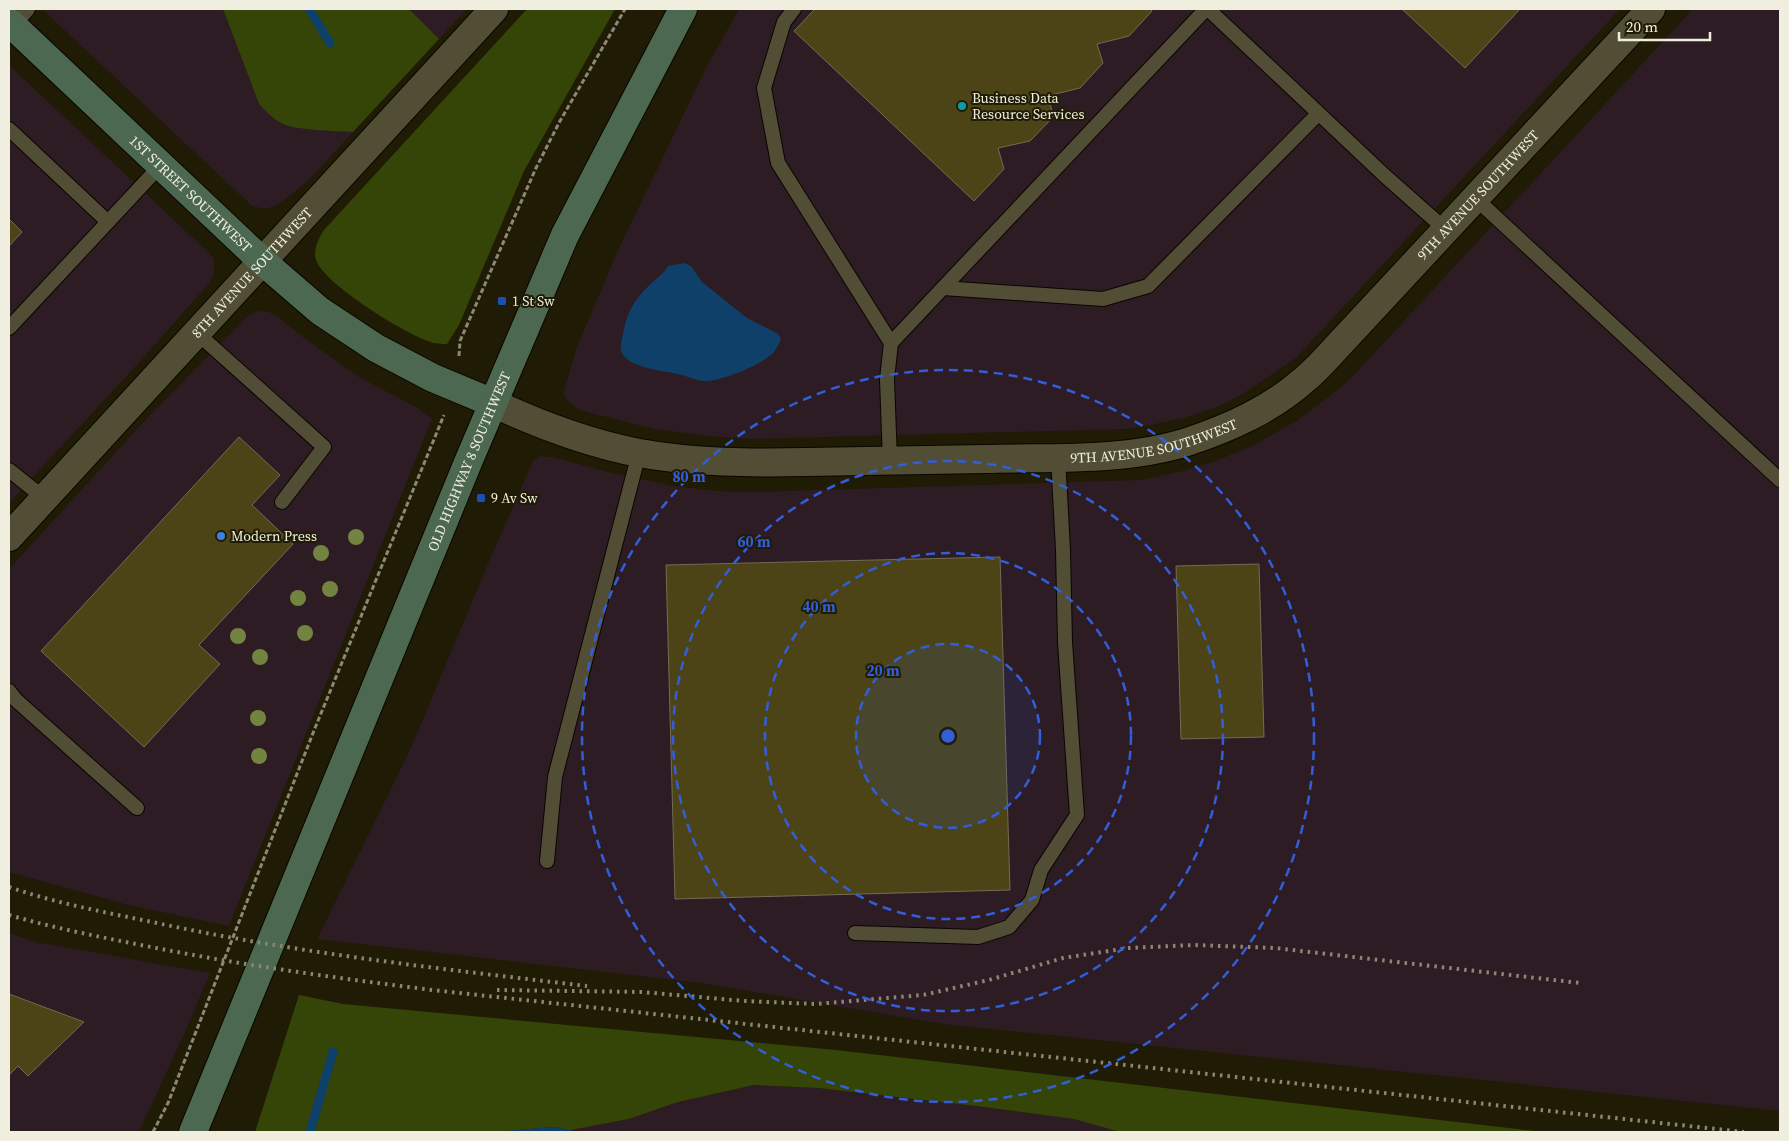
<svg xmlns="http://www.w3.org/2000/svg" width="1789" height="1141" viewBox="0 0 1789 1141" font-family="'Source Serif 4',serif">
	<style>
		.commercial { fill: #2d1c23 }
		.industrial { fill: #2d1c24 }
		.green { fill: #344507 }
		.water { fill: #0f4069 }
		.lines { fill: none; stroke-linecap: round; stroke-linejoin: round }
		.stream { stroke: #0f4069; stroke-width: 9 }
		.building { fill: #4c4416; stroke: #726d54 }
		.lane-casing { stroke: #090600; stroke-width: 16 }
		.street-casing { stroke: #090600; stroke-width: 30 }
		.secondary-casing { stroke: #090600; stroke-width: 30 }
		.path { stroke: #8b8876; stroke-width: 3; stroke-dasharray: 5 2.5; stroke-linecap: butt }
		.lane { stroke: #524e36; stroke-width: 14 }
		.street { stroke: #524e36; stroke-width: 28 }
		.secondary { stroke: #4c6850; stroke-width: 28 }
		.rail { stroke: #8a8774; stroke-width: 4; stroke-dasharray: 2.5 5; stroke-linecap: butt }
		.tree { fill: #728440 }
		.ring { fill: none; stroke: #325ed9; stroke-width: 2.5; stroke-dasharray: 9 6 }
		.culture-dot { fill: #0f9aa8; stroke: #1f1b04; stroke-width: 2 }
		.transit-dot { fill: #1a4fb4; stroke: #1f1b04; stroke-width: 2 }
		.shop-dot { fill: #3f7fe0; stroke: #1f1b04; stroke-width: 2 }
		.labels { text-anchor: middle; stroke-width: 4; stroke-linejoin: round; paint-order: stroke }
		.poi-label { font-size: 14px; fill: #f0eedf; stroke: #1f1b04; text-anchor: start }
		.street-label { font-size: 14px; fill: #f0eedf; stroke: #1f1b04 }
		.centre { fill: #325ed9; stroke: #1f1b04; stroke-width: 2.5 }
		.ring-label { font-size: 15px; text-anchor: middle; font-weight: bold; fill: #325ed9; stroke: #1f1b04; stroke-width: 4; stroke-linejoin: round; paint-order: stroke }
	</style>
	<rect width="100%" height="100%" fill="#1f1b04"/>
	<g class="commercial">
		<path d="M 739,9 L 1620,9 L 1296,358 L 1241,395 L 1215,408 L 1184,418 L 1150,425 L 1124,429 L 752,439 L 707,436 L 654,429 L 579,410 L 568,401 L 563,394 L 577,347 L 617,252 L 706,68 Z"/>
		<path d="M 1693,9 L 1780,9 L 1780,1111 L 943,1024 L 701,983 L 317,939 L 410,750 L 489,561 L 533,461 L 539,456 L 552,457 L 612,473 L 674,486 L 718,491 L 750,492 L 1140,480 L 1179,472 L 1213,462 L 1252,446 L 1298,420 L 1335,392 L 1353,376 Z"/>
		<path d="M 9,65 L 209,253 L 214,259 L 214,272 L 211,281 L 144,357 L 9,503 Z"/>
		<path d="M 258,311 L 269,312 L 277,316 L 303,337 L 359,377 L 416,407 L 432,419 L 229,926 L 128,905 L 9,872 L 9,569 L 149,416 L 248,316 Z"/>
		<path d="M 9,933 L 36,942 L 210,973 L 186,1030 L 139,1132 L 9,1132 Z"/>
	</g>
	<g class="industrial">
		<path d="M 42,9 L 223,9 L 259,104 L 285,125 L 353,132 L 309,180 L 284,200 L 275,206 L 265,209 L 252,206 Z"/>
		<path d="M 405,9 L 467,9 L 439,39 L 411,11 Z"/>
		<path d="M 754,1085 L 818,1088 L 976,1106 L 1074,1119 L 1120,1132 L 573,1132 L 571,1130 L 629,1119 L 678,1102 Z"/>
	</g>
	<g class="green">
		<path d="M 223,9 L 405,9 L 411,11 L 439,39 L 353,132 C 337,131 295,130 283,124 C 273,119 267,112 259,104 Z"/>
		<path d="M 527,9 L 615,9 L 524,171 L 459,325 L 447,344 C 440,344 434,344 428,341 C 404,333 324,284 316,260 C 313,250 318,240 323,231 Z"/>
		<path d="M 299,995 L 343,1004 L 836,1050 L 1544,1132 L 1120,1132 L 1074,1119 L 976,1106 L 818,1088 L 754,1085 L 678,1102 L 629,1119 L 571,1130 L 552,1127 L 496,1132 L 255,1132 Z"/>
	</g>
	<g class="water">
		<path d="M 684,263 L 691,266 L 702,282 L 747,318 L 778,334 L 781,339 C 779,343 777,348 774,352 C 764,364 723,380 708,381 C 698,382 688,376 678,374 C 664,371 629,368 622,353 C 619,347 622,340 623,334 C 628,304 642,291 664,272 L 668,266 Z"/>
		<path d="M 552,1127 L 571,1130 L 573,1132 L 496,1132 Z"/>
	</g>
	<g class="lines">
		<g class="stream">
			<path d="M 309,9 L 330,43"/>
			<path d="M 310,1132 L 333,1052"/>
		</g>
	</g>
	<g class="building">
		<path d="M 815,9 L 1151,9 L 1152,11 L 1129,36 L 1097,44 L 1103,63 L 1080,88 L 1047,96 L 1054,116 L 1030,141 L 998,148 L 1004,169 L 974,201 L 794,31 Z"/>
		<path d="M 1402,9 L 1520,9 L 1465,68 Z"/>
		<path d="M 9,219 L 22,232 L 9,246 Z"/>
		<path d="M 239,437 L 280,475 L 252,505 L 293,544 L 199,645 L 220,664 L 144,747 L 41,651 Z"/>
		<path d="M 1000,557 L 1010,890 L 675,899 L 666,565 Z"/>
		<path d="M 1259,564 L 1264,737 L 1181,739 L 1176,566 Z"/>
		<path d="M 9,994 L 84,1022 L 28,1076 L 18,1066 L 9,1075 Z"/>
	</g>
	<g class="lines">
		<g class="lane-casing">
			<g id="lane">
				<path d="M 794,9 L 784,22 L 764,88 L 778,163 L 891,343"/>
				<path d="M 1208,9 L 1384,175 L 1446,230"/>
				<path d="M 13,26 L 28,9"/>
				<path d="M 9,129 L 108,222"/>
				<path d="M 1475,198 L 1780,480"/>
				<path d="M 943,288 L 1103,299 L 1148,286 L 1318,114"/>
				<path d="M 9,328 L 161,165"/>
				<path d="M 197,333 L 324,447 L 282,502"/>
				<path d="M 890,461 L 887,379 L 891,343 L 1206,9"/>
				<path d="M 9,470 L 44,498"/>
				<path d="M 9,691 L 16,700 L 137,808"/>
				<path d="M 547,861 L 555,777 L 639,453"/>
				<path d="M 855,933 L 978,937 L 1009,927 L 1032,900 L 1041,870 L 1077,815 L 1065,642 L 1063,550 L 1058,456"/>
			</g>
		</g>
		<g class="street-casing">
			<g id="street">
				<path id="s1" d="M 493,403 C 540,425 588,443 639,453 C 694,463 752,463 807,462 C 866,461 926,460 985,459 C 1050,457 1124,462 1187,442 C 1229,428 1270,410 1304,380 C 1315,371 1325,360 1335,349 L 1651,9"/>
				<path id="s2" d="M 9,537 L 494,9"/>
			</g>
		</g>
		<g class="secondary-casing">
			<g id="secondary">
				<path id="s3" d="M 9,22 L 262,261 L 320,311 L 376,348 L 433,378 L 493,403"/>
				<path id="s4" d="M 193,1132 L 469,460 L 565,235 L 683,9"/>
			</g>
		</g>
		<g class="path">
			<path d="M 459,356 L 460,341 L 536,168 L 560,121 L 625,9"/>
			<path d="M 153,1132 L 168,1103 L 315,728 L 444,415"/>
		</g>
		<use href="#lane" class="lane"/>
		<use href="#street" class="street"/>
		<use href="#secondary" class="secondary"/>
		<g class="rail">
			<path d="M 9,887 C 55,903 104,912 152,922 C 296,953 442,969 587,986"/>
			<path d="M 9,915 C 54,928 100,937 146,946 C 241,965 336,978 432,990 L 1744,1132"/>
			<path d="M 497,990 L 642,992 L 744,1001 L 816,1004 L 923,995 L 989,980 L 1063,958 L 1128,948 L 1194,945 L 1275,948 L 1580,983"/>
		</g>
	</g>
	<g class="tree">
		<circle cx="356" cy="537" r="8"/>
		<circle cx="321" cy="553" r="8"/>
		<circle cx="330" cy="589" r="8"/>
		<circle cx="298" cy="598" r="8"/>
		<circle cx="305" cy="633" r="8"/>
		<circle cx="238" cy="636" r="8"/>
		<circle cx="260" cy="657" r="8"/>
		<circle cx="258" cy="718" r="8"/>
		<circle cx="259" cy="756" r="8"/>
	</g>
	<circle cx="948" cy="736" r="92" fill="#325ed9" fill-opacity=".12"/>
	<g class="ring">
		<circle cx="948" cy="736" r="92"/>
		<circle cx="948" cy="736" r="183"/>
		<circle cx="948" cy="736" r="275"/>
		<circle cx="948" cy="736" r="366"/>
	</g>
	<circle class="culture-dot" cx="962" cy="106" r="5"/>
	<g class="transit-dot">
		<rect x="497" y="296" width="10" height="10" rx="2.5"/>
		<rect x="476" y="493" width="10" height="10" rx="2.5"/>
	</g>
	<circle class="shop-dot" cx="221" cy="536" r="5"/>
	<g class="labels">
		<g class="poi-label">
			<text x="972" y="103">Business Data<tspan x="972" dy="16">Resource Services</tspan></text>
			<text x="512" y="306">1 St Sw</text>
			<text x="491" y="503">9 Av Sw</text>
			<text x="231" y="541">Modern Press</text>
		</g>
		<g class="street-label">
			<text dy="5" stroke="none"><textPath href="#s3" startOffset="250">1ST STREET SOUTHWEST</textPath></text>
			<text dy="5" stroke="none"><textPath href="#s1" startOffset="1092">9TH AVENUE SOUTHWEST</textPath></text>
			<text dy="5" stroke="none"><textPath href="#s2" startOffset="359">8TH AVENUE SOUTHWEST</textPath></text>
			<text dy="5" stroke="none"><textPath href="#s1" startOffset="672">9TH AVENUE SOUTHWEST</textPath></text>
			<text dy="5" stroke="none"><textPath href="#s4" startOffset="725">OLD HIGHWAY 8 SOUTHWEST</textPath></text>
		</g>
	</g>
	<circle cx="948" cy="736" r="8" class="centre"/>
	<g class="ring-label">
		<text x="689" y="482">80 m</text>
		<text x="754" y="547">60 m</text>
		<text x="819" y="612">40 m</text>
		<text x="883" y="676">20 m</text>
	</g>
	<rect width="1789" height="1141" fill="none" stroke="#f0eedf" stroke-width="20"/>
	<path d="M1619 32v8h91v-8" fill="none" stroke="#f0eedf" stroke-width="2.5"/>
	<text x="1626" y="32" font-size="15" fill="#f0eedf" stroke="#1f1b04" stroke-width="4" paint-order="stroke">20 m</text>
</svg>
